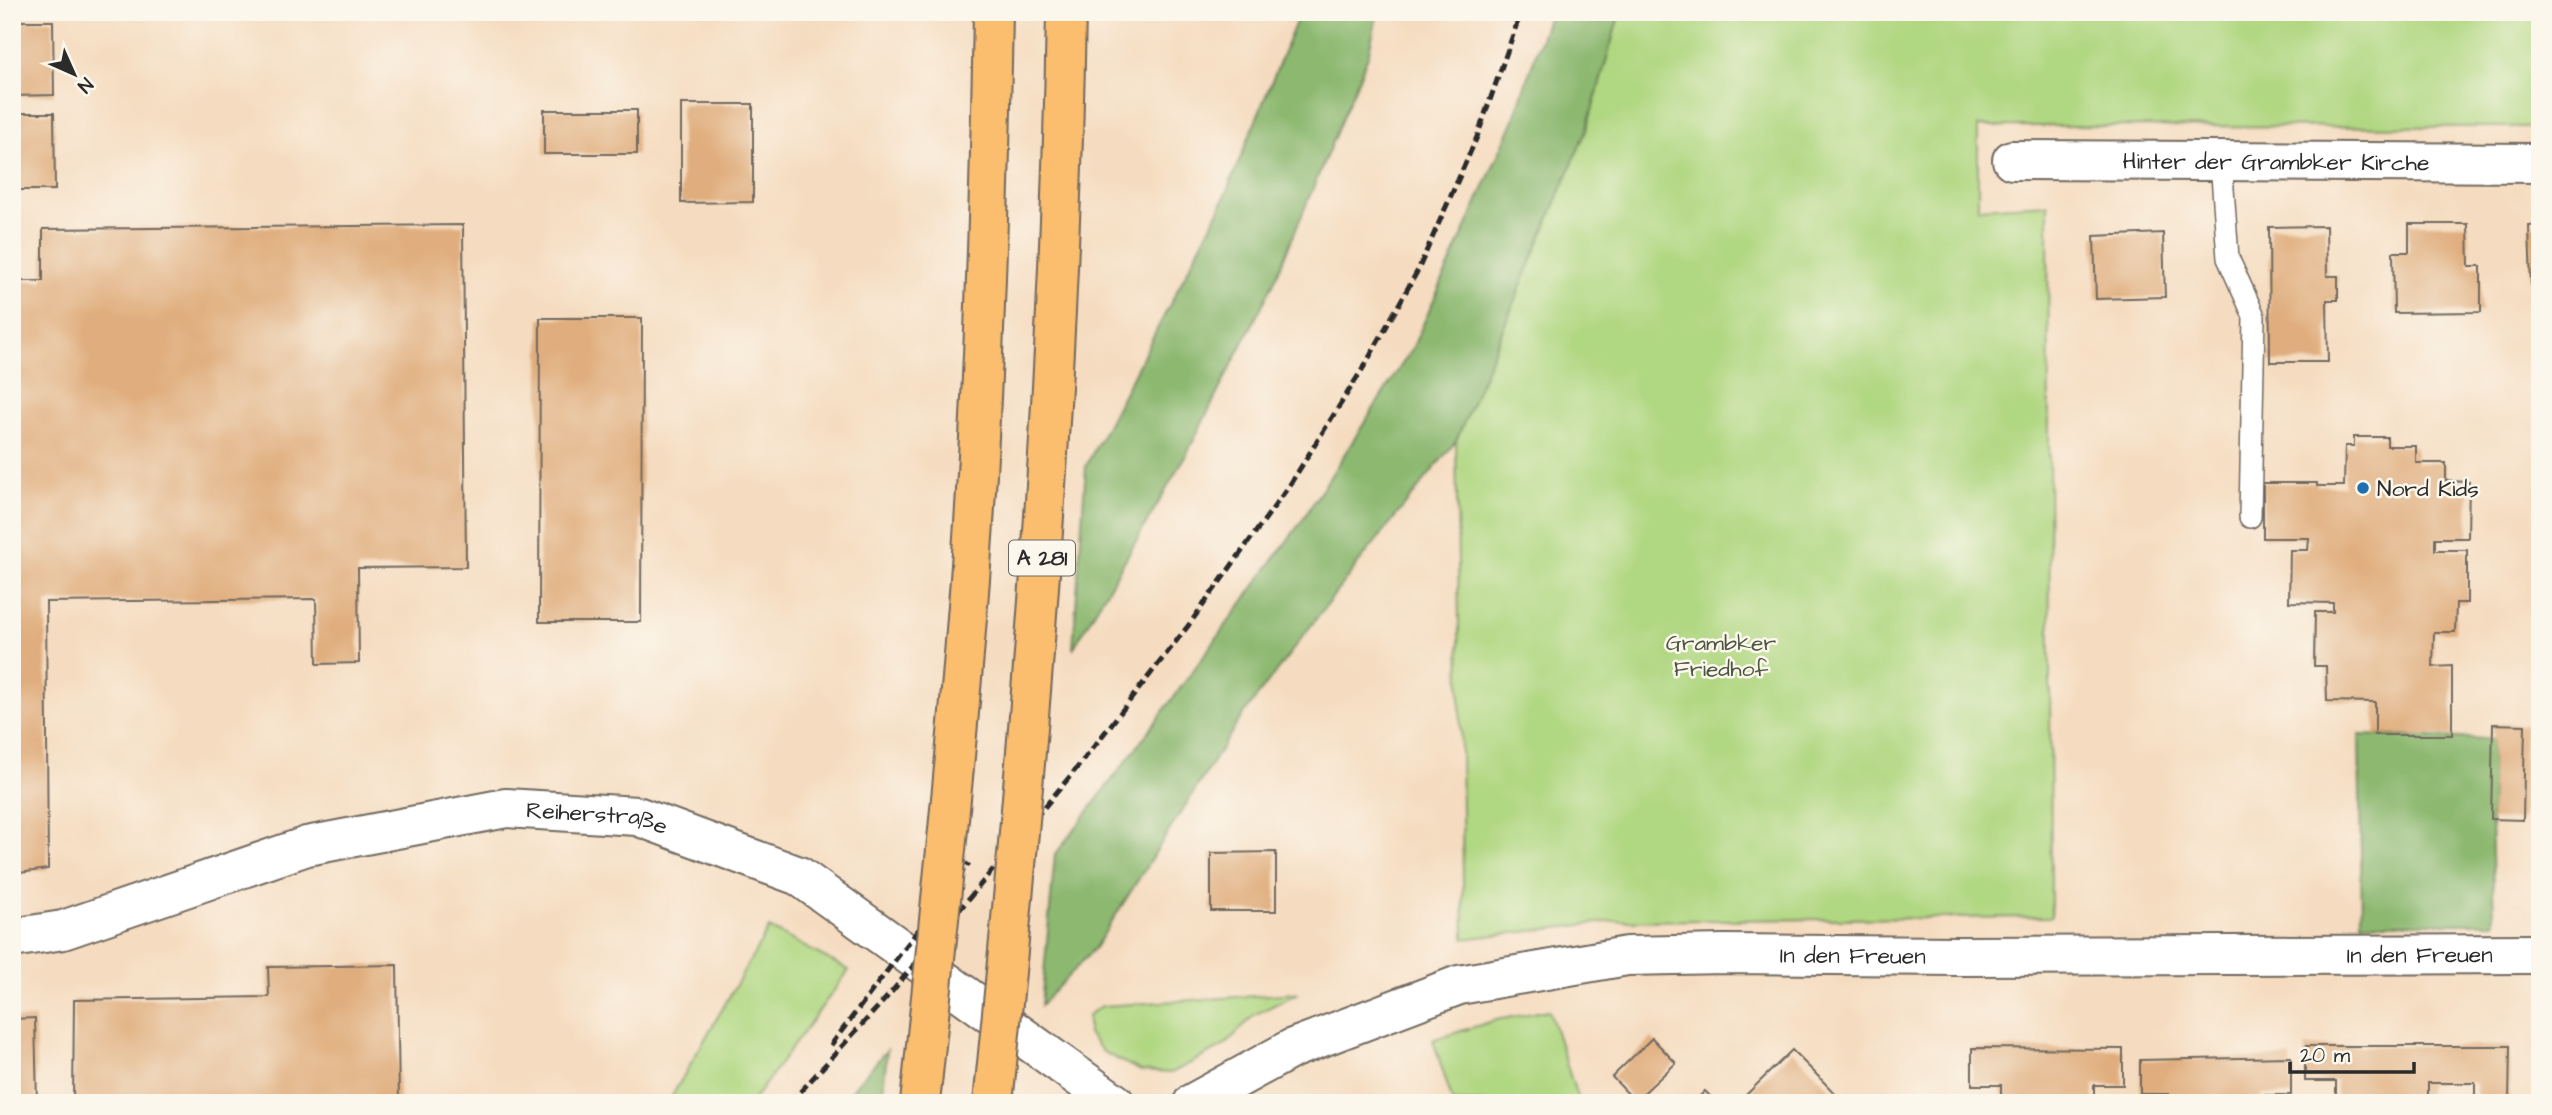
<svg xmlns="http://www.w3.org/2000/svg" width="2552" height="1115" viewBox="0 0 2552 1115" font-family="'Architects Daughter',sans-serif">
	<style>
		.green { fill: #b0d781; stroke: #6e8156; stroke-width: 2 }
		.forest { fill: #8cb86f; stroke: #5c724d; stroke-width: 2 }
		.building { fill: #e0ae7e }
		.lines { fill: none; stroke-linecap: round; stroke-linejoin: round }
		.lane-casing { stroke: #72695f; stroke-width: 24 }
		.street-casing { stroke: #72695f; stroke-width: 42 }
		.lane { stroke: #fff; stroke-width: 21 }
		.street { stroke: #fff; stroke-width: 38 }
		.rail { stroke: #2b2b2b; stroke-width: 5; stroke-dasharray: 10 5; stroke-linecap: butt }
		.highway-bridge-casing { stroke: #72695f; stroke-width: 42; stroke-linecap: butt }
		.highway-bridge { stroke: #fbbd6e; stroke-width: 38 }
		.poi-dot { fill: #1f6fb2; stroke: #fbf7ec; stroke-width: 2.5 }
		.labels { text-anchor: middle; stroke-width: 5; stroke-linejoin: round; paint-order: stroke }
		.shield { fill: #fbf7ec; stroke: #696865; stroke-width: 2 }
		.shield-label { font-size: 21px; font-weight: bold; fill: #2b2b2b }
		.street-label { font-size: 23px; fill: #2b2b2b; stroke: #fbf7ec }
		.poi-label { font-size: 23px; fill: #2b2b2b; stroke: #fbf7ec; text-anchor: start }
		.park-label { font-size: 23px; fill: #4c5640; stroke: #fbf7ec }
	</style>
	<rect width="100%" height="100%" fill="#fbf7ec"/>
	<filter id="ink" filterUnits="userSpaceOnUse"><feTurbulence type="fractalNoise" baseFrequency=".0143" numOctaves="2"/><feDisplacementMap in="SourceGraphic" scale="14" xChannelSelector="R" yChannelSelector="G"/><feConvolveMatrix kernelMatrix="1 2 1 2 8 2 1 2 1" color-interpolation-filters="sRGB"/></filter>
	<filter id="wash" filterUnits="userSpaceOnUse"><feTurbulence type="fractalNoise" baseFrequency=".00686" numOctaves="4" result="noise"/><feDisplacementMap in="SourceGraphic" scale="28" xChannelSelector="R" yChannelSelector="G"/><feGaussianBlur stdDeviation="1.57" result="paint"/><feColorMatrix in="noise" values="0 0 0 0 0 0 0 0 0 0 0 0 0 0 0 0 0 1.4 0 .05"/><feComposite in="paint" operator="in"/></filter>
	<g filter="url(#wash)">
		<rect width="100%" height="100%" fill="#f5dcc0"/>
		<g class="green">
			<path d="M 1620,12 L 2540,12 L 2540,127 L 1978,126 L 1978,208 L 2048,204 L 2051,917 L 1615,921 L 1464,939 L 1456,441 L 1587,128 Z"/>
			<path d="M 769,928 L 849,970 L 751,1103 L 668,1103 Z"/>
			<path d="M 1298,993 L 1254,1015 L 1224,1046 L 1171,1073 L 1141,1071 L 1103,1052 L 1088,1034 L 1088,1015 L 1102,1006 Z"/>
			<path d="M 1549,1010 L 1579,1103 L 1453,1103 L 1433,1040 L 1496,1020 Z"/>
		</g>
		<g class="forest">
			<path d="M 1300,12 L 1378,12 L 1368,56 L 1274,282 L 1185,457 L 1073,649 L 1086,466 L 1220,208 Z"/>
			<path d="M 1550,12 L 1620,12 L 1587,128 L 1456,441 L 1353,570 L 1238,722 L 1095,948 L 1041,1005 L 1055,855 L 1149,731 L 1301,522 L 1413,347 L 1512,124 Z"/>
			<path d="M 2359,735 L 2493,739 L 2491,819 L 2494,923 L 2362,923 Z"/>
			<path d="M 887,1050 L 882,1103 L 840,1103 Z"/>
		</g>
		<g id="blocks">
			<g class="building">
				<path d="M 12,21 L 53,21 L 54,95 L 12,96 Z"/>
				<path d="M 681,104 L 753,104 L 753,202 L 681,203 Z"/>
				<rect x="544" y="110" width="93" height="44"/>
				<path d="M 12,113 L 54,113 L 55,190 L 12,190 Z"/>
				<path d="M 2409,224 L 2468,224 L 2469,266 L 2481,266 L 2481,312 L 2394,313 L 2393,252 L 2409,252 Z"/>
				<path d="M 463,225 L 466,567 L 358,568 L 359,663 L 317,664 L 316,599 L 46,602 L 48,869 L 12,874 L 12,281 L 43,281 L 43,229 Z"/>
				<path d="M 2540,225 L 2540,284 L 2531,285 L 2529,226 Z"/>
				<path d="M 2326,226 L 2327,276 L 2338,276 L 2338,300 L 2327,300 L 2328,362 L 2270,362 L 2269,227 Z"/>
				<path d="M 2163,233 L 2165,297 L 2096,299 L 2094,236 Z"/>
				<path d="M 540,318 L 642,318 L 641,622 L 539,622 Z"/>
				<path d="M 2354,437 L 2387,437 L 2387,446 L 2416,446 L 2416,463 L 2446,463 L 2446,481 L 2469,482 L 2468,538 L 2435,538 L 2435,550 L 2467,550 L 2467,603 L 2456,603 L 2455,632 L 2434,632 L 2433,667 L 2452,666 L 2452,735 L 2375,735 L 2375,702 L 2327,701 L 2326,666 L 2314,666 L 2315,612 L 2333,612 L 2333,603 L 2289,602 L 2290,550 L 2308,550 L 2309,538 L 2263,538 L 2263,483 L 2317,483 L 2317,486 L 2344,486 L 2345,446 L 2354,446 Z"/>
				<path d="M 2493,724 L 2525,725 L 2523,820 L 2491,819 Z"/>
				<path d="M 1276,852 L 1276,911 L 1211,911 L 1211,853 Z"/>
				<path d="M 397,965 L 399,1103 L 73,1103 L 74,1000 L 269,997 L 268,967 Z"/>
				<path d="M 35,1018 L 37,1103 L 12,1103 L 12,1019 Z"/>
				<path d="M 1652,1038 L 1676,1063 L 1635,1101 L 1612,1077 Z"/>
				<path d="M 2305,1046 L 2510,1046 L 2509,1103 L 2475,1103 L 2475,1083 L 2428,1083 L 2428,1103 L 2336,1103 L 2336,1081 L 2305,1081 Z"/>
				<path d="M 1972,1048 L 2123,1049 L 2123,1085 L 2094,1085 L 2094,1103 L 2001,1103 L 2001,1085 L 1972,1085 Z"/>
				<path d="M 1792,1050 L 1815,1073 L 1844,1103 L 1743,1103 L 1741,1100 Z"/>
				<path d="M 2291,1057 L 2291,1095 L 2262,1095 L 2262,1103 L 2169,1103 L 2169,1094 L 2140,1094 L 2140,1060 Z"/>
				<path d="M 1705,1091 L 1717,1103 L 1693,1103 Z"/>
			</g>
		</g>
	</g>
	<g filter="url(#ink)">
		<use href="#blocks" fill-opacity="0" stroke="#72695f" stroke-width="2"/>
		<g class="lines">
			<g class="lane-casing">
				<path id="lane" d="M 2221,161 L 2228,258 L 2254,316 L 2250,517"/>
			</g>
			<g class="street-casing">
				<g id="street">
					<path id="s1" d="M 2012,160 L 2540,163"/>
					<path id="s2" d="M 12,938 L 63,930 L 307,846 L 506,808 L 637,816 L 799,876 L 1115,1103"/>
					<path id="s3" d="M 1193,1103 L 1293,1048 L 1459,985 L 1627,956 L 1724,954 L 1959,956 L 2540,954"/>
				</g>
			</g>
			<use href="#lane" class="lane"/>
			<use href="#street" class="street"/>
			<g class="rail">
				<path d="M 831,1045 L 969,863"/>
				<path d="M 790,1103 L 889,995 L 1081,763 L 1188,626 L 1289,486 L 1365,365 L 1418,270 L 1477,137 L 1521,12"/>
			</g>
			<g class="highway-bridge-casing">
				<g id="highway-bridge">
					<path d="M 920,1103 C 940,910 961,716 974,523 C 985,353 990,182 993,12"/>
					<path d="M 993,1103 C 1030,740 1060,377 1066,12"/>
				</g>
			</g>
			<use href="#highway-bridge" class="highway-bridge"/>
		</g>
	</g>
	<circle class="poi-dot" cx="2363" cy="488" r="7"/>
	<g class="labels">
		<rect class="shield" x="1009" y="540.5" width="66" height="35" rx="5"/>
		<g class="shield-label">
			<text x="1042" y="565">A 281</text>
		</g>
		<g class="street-label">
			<text dy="8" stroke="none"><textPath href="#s1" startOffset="264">Hinter der Grambker Kirche</textPath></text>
			<text dy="8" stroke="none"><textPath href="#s2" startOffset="604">Reiherstraße</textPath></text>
			<text dy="8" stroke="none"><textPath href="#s3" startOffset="1255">In den Freuen</textPath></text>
			<text dy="8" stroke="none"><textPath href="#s3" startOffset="688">In den Freuen</textPath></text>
		</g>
		<g class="poi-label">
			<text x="2377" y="496">Nord Kids</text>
		</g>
		<g class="park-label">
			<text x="1721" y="650">Grambker<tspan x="1721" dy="26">Friedhof</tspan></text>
		</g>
	</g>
	<rect width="2552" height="1115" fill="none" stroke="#fbf7ec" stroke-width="42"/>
	<g transform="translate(74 74) rotate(135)" stroke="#fbf7ec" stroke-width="5" paint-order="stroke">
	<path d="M0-5L12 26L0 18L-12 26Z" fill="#2b2b2b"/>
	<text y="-10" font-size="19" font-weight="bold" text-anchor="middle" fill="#2b2b2b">N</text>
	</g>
	<path d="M2290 1062v10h124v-10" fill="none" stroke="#2b2b2b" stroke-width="3.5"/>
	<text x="2300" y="1062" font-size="21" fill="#2b2b2b" stroke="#fbf7ec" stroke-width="5" paint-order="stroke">20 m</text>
</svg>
